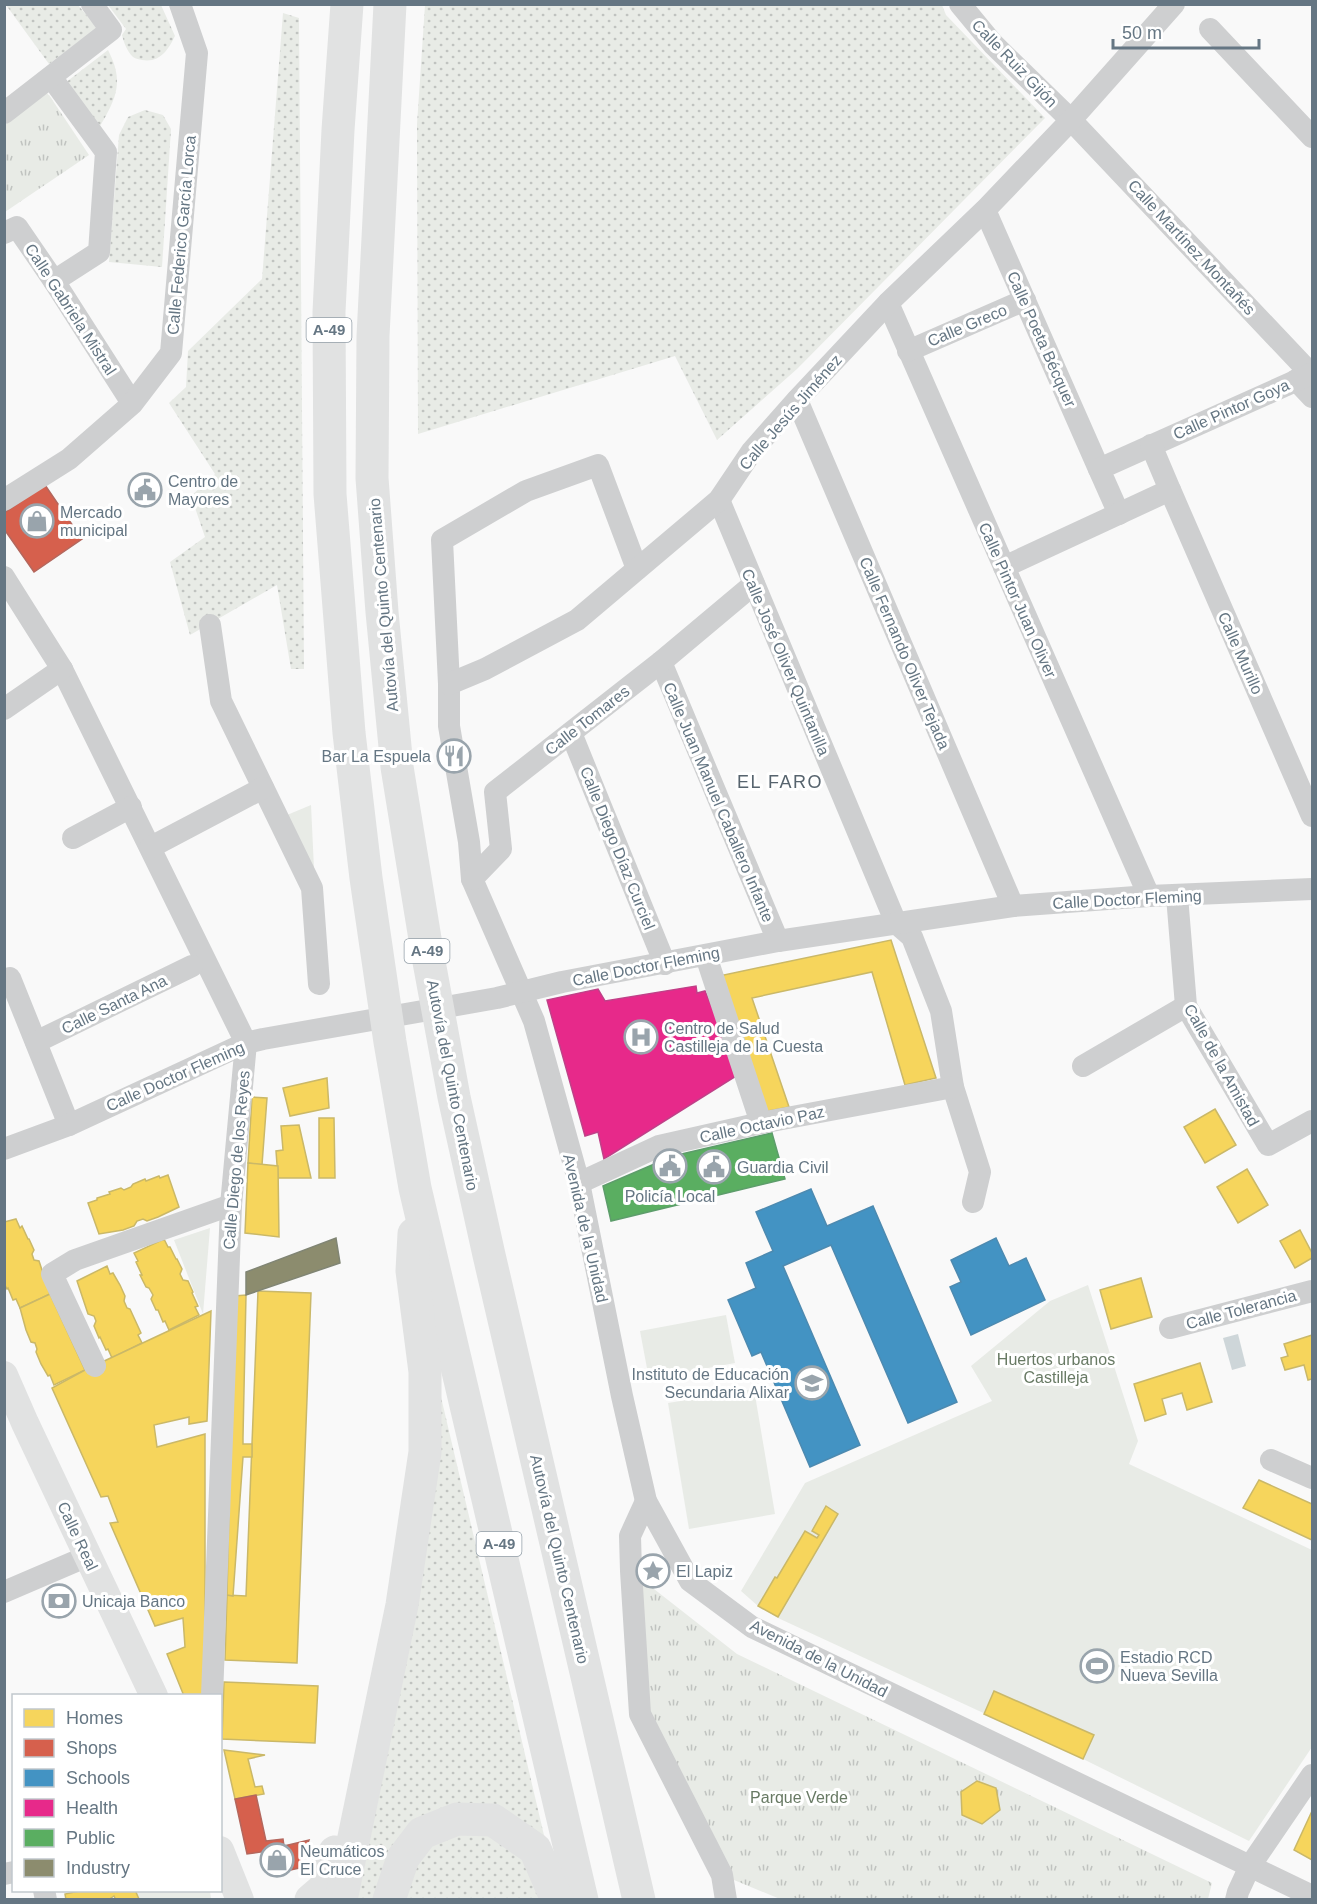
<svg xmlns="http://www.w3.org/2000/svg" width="1317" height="1904" viewBox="0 0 1317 1904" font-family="Helvetica,sans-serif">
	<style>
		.grass { fill: url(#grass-dots) }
		.park { fill: url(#park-tufts) }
		.garden { fill: #e8ebe6 }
		.water { fill: #ced6d9 }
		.homes { fill: #f6d55c; stroke: #cab868; stroke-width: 1.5 }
		.shops { fill: #d6604d; stroke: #b4675d; stroke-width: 1.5 }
		.schools { fill: #4393c3; stroke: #4d8ab0; stroke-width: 1.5 }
		.health { fill: #e7298a; stroke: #c04088; stroke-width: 1.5 }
		.public { fill: #5aae61; stroke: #5d9d6b; stroke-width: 1.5 }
		.industry { fill: #8c8c6e; stroke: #808574; stroke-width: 1.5 }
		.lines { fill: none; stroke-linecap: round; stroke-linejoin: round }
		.minor { stroke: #cecfd0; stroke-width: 22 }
		.major { stroke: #e1e2e2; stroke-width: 28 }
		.highway { stroke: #e1e2e2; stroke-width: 33 }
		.labels { text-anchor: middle; stroke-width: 6; stroke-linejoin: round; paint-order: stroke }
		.shield { fill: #fff; stroke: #939fa8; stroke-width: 1.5 }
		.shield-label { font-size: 15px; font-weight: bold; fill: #657683 }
		.street-label { font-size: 16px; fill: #657683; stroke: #fff }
		.poi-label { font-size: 16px; fill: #657683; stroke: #fff; text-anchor: start }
		.park-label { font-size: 16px; fill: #687a64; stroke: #fff }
		.neighbourhood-label { font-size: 18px; letter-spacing: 1.5px; fill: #57646e; stroke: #fff }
	</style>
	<defs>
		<pattern id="grass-dots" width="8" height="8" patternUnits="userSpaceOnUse" patternTransform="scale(1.5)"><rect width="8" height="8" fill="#e8ebe6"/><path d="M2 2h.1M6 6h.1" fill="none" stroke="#c0c3c0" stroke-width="1.8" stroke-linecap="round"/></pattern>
		<pattern id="park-tufts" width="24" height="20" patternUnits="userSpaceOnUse" patternTransform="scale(1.5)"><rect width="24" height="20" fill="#e8ebe6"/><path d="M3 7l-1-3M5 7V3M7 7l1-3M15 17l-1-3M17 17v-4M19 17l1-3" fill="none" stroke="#c0c3c0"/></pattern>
	</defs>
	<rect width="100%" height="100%" fill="#f9f9f9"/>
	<g class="grass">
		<path d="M 6,5 L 78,5 L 97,28 L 49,64 Z"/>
		<path d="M 108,5 L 161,5 L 175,36 C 168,50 160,63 142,60 C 139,59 136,59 133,57 C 127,51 124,43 122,35 L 126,29 Z"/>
		<path d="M 425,5 L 942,5 L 946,15 L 1045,118 L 797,369 L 717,440 L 675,356 L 418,434 L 417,124 Z"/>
		<path d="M 283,13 L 299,18 L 304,669 L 291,669 L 277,585 L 190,635 L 170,562 L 205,537 L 191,496 L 215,474 L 169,403 L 186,387 L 188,351 L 262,279 Z"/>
		<path d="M 108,50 C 124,81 117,97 100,126 L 65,83 Z"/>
		<path d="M 145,110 L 163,115 L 171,129 L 162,267 L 109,262 L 119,135 L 128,117 Z"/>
		<path d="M 433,1363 L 551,1865 L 556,1899 L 353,1900 Z"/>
	</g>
	<g class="park">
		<path d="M 49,95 L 89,155 L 5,212 L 5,129 Z"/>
		<path d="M 631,1571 L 737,1654 L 1212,1883 L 1208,1899 L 780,1899 L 722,1875 L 640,1714 Z"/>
	</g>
	<g class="garden">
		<path d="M 47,93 L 53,101 L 5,138 L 5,125 Z"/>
		<path d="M 311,805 L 314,869 L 287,815 Z"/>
		<path d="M 210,1228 L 203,1314 L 174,1240 Z"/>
		<path d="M 1088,1285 L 1138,1441 L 1129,1464 L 1312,1550 L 1312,1747 L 1249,1841 L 1083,1759 L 778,1618 L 758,1606 L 741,1591 L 805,1483 L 992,1401 L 971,1366 L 1050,1301 Z"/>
		<path d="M 726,1315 L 735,1363 L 649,1379 L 640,1331 Z"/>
		<path d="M 754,1389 L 775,1514 L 689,1529 L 668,1403 Z"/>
		<path d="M 157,1891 L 210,1891 L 211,1899 L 139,1899 L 135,1891 Z"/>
	</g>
	<path class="water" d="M 1238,1334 L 1246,1366 L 1232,1370 L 1223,1338 Z"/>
	<g class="homes">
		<path d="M 891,940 L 936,1078 L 905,1085 L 872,972 L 752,998 L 789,1107 L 763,1112 L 719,976 Z"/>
		<path d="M 327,1078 L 329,1108 L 290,1116 L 283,1088 Z"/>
		<path d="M 252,1097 L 267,1098 L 262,1165 L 248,1163 Z"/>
		<path d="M 1215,1109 L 1236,1145 L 1205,1163 L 1184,1127 Z"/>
		<path d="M 319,1118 L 334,1118 L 335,1178 L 319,1178 Z"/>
		<path d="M 299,1125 L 311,1178 L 278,1178 L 276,1151 L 283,1150 L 281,1126 Z"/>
		<path d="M 248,1163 L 278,1166 L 279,1237 L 245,1233 Z"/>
		<path d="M 1247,1169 L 1268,1205 L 1238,1223 L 1217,1187 Z"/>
		<path d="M 168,1175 L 179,1207 L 158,1217 L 147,1221 L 143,1219 L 137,1221 L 134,1226 L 123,1230 L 99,1234 L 88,1203 L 97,1200 L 97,1198 L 110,1194 L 109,1192 L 121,1188 L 124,1190 L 131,1187 L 133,1184 L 145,1179 L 146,1181 L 159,1176 L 160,1178 Z"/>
		<path d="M 16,1219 L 20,1228 L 22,1226 L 28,1239 L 29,1239 L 34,1250 L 32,1254 L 34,1260 L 39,1261 L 50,1294 L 20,1308 L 16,1299 L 13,1300 L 8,1288 L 7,1289 L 4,1284 L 4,1222 Z"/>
		<path d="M 1300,1230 L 1312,1253 L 1312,1258 L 1295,1268 L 1280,1241 Z"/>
		<path d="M 164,1239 L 168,1247 L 170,1247 L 176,1259 L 177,1259 L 182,1269 L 180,1274 L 183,1280 L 188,1281 L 193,1292 L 192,1293 L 198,1306 L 195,1307 L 199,1315 L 169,1330 L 165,1321 L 163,1322 L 158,1310 L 156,1310 L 151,1299 L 153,1295 L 149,1288 L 146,1287 L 140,1275 L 142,1275 L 136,1262 L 138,1261 L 134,1253 Z"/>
		<path d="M 107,1266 L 110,1274 L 113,1273 L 120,1285 L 125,1296 L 124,1301 L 127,1308 L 130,1309 L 141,1333 L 138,1335 L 142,1343 L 112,1358 L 108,1349 L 106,1350 L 100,1337 L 99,1338 L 94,1326 L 96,1321 L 94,1316 L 88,1314 L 77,1281 Z"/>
		<path d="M 1141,1278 L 1152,1317 L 1111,1329 L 1100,1290 Z"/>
		<path d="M 258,1291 L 311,1293 L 297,1663 L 225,1660 L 227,1595 L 246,1596 Z"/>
		<path d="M 50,1294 L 85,1370 L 54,1385 L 50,1375 L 48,1376 L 41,1364 L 36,1352 L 37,1349 L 35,1343 L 31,1342 L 26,1330 L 20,1308 Z"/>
		<path d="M 246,1295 L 243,1437 L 243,1444 L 252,1444 L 252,1457 L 243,1457 L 233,1596 L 227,1595 L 234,1296 Z"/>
		<path d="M 211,1311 L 207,1421 L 189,1424 L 189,1417 L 154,1425 L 157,1447 L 205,1434 L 205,1696 L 184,1696 L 167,1654 L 185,1647 L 183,1618 L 155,1626 L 110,1523 L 118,1522 L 108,1496 L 101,1497 L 52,1388 L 85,1370 Z"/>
		<path d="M 1312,1335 L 1312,1379 L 1308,1380 L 1304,1365 L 1285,1370 L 1281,1358 L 1288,1356 L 1284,1344 Z"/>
		<path d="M 1200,1363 L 1212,1402 L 1187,1410 L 1182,1393 L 1162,1399 L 1166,1414 L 1145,1421 L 1134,1384 Z"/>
		<path d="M 1259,1480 L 1312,1504 L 1312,1540 L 1243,1508 Z"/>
		<path d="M 826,1506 L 838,1514 L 778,1617 L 758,1606 L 775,1577 L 777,1578 L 805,1531 L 817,1538 L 819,1535 L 812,1531 Z"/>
		<path d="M 224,1682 L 318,1686 L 315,1743 L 222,1739 Z"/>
		<path d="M 994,1691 L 1094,1735 L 1083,1759 L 984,1714 Z"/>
		<path d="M 224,1750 L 265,1755 L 248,1759 L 255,1787 L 262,1786 L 264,1794 L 235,1799 Z"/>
		<path d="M 977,1781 L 996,1788 L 1000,1810 L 982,1824 L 962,1815 L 961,1792 Z"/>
		<path d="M 1312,1811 L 1312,1860 L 1294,1850 Z"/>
		<path d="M 84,1890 L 135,1890 L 139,1899 L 116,1900 L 114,1896 L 108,1900 L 66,1900 L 65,1894 Z"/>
	</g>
	<g class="shops">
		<path d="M 45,485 L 82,539 L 34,572 L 4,529 L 4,513 Z"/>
		<path d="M 256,1795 L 266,1841 L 283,1839 L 284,1846 L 309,1840 L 299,1868 L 272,1874 L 267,1851 L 247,1854 L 235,1799 Z"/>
	</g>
	<g class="schools">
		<path d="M 811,1189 L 827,1226 L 873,1206 L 957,1402 L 908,1423 L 831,1245 L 783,1266 L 860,1445 L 810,1467 L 761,1352 L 752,1356 L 728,1300 L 756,1288 L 746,1263 L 773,1251 L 756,1212 Z"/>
		<path d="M 996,1238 L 1009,1266 L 1026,1258 L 1045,1300 L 971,1335 L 950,1287 L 961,1282 L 951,1260 Z"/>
	</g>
	<path class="health" d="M 696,986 L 697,993 L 705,991 L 741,1073 L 604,1159 L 598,1132 L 585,1136 L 547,1000 L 598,989 L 605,1001 Z"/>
	<path class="public" d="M 772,1133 L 785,1179 L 611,1221 L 603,1186 L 673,1156 Z"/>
	<path class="industry" d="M 336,1238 L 340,1263 L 246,1295 L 246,1272 Z"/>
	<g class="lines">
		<g class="minor">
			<path d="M 960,4 L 993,44 L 1071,120 L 1312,375"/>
			<path d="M 1210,29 L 1312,137"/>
			<path d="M 51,77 L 106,152 L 99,252 L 54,281"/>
			<path d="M 4,113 L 111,30 L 92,4"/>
			<path d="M 985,210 L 1099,469"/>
			<path d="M 4,233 L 17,227 L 54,281 L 132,403"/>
			<path d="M 888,303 L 1149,896"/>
			<path d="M 908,351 L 1025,300"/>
			<path d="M 1296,380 L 1312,397"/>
			<path d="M 797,400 L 1013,906"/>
			<path d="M 1170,490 L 1312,816"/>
			<path d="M 4,500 L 69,459 L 132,404 L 171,353 L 197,53 L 180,4"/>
			<path d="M 719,500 L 896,923 L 912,937 L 941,1011 L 953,1087 L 980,1172 L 973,1202"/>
			<path d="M 1119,514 L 1099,469 L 1311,374"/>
			<path d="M 1004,567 L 1170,490 L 1151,445"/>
			<path d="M 637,569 L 598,465 L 526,491 L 442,540 L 449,684 L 449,726 L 469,842 L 472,879 L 534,1021 L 579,1183 L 622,1396 L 646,1501 L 690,1581 L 752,1627 L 1312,1896"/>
			<path d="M 4,577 L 62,669 L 246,1043 L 231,1205 L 212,1696"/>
			<path d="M 210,625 L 221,701 L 312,888 L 319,984"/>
			<path d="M 661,662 L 778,941"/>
			<path d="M 449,684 L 485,669 L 577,620 L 719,500 L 752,451 L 797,400 L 888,303 L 985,210 L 1071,120 L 1174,4"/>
			<path d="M 4,709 L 62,669"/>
			<path d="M 571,733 L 665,964"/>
			<path d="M 73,838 L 131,807"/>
			<path d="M 151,847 L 263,788"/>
			<path d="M 472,879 L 501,849 L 495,792 L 661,662 L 754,584"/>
			<path d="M 1177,896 L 1186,1006 L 1268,1145 L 1312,1121"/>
			<path d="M 706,956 L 761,1123"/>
			<path d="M 10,978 L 69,1125"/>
			<path d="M 36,1042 L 192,966"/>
			<path d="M 1083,1066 L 1186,1006"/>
			<path d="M 4,1149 L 69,1125 L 246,1043 L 263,1039 L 497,998 L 562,982 L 778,941 L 1013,906 L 1149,896 L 1312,889"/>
			<path d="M 579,1183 L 659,1146 L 761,1123 L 953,1087"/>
			<path d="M 1170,1328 L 1312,1291"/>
			<path d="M 95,1366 L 52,1274 L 75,1260 L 231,1205"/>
			<path d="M 1271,1460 L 1312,1478"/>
			<path d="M 646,1501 L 630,1536 L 631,1571 L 640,1714 L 722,1875 L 726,1900"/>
			<path d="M 4,1592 L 88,1556"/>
			<path d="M 4,1874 L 14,1872"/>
			<path d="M 44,1890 L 46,1900"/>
			<path d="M 1236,1900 L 1238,1892 L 1250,1866 L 1312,1775"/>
		</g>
		<g class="major">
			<path d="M 4,1375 L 25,1423 L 154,1696"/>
			<path d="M 220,1850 L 240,1900"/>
		</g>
		<g class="highway">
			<path d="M 347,4 L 338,130 L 329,312 L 330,494 L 349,733 L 366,878 L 390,1042 L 415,1188 L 582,1900"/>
			<path d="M 390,4 L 373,336 L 372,478 L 382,612 L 397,767 L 427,951 L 454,1097 L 489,1255 L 639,1900"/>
			<path d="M 311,1900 L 325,1888 L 335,1852"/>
			<path d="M 341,1900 L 402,1605 L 425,1452 L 425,1372 L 412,1271 L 414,1234"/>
			<path d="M 389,1900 L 403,1858 L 422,1833 L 457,1819 L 493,1820 L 535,1849 L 557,1900"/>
		</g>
	</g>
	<defs>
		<g id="civic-ring" transform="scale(1.725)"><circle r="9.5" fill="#fff" stroke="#99a4ac" stroke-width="1.5"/><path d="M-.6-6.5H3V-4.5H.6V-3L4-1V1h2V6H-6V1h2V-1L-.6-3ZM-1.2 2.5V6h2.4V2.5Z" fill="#99a4ac"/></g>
		<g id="shop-ring" transform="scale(1.725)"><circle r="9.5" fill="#fff" stroke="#99a4ac" stroke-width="1.5"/><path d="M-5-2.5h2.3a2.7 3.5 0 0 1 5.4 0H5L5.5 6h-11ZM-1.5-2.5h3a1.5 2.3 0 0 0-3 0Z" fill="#99a4ac"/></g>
		<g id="restaurant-ring" transform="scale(1.725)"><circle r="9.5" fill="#fff" stroke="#99a4ac" stroke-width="1.5"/><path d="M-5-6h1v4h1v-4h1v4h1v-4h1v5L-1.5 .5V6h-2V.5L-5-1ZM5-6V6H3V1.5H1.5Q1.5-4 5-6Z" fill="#99a4ac"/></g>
		<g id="hospital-ring" transform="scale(1.725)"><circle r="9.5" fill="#fff" stroke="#99a4ac" stroke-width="1.5"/><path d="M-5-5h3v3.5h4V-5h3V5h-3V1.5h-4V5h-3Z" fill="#99a4ac"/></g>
		<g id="school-ring" transform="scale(1.725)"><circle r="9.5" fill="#fff" stroke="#99a4ac" stroke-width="1.5"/><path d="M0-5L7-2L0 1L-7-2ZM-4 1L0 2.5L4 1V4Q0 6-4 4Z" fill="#99a4ac"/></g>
		<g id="sight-ring" transform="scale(1.725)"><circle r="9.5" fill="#fff" stroke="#99a4ac" stroke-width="1.5"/><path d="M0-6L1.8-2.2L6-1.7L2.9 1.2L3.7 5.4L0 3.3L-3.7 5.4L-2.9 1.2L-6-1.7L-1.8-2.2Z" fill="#99a4ac"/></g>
		<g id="bank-ring" transform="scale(1.725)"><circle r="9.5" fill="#fff" stroke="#99a4ac" stroke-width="1.5"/><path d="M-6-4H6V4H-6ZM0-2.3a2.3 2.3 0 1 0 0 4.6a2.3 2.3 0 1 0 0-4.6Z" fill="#99a4ac"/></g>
		<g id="stadium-ring" transform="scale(1.725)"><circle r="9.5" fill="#fff" stroke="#99a4ac" stroke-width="1.5"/><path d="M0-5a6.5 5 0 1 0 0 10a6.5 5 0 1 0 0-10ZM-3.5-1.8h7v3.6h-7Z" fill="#99a4ac"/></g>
	</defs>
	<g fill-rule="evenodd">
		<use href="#civic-ring" x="145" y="490"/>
		<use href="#shop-ring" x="37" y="521"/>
		<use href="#restaurant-ring" x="454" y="756"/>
		<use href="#hospital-ring" x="641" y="1037"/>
		<use href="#civic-ring" x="670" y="1166"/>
		<use href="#civic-ring" x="714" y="1167"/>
		<use href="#school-ring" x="812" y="1383"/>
		<use href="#sight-ring" x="653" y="1571"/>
		<use href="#bank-ring" x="59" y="1601"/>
		<use href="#stadium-ring" x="1097" y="1666"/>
		<use href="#shop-ring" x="277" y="1860"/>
	</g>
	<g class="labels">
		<g class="shield">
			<rect x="306.5" y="318" width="45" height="24" rx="4.5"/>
			<rect x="404.5" y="939" width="45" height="24" rx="4.5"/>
			<rect x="476.5" y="1532" width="45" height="24" rx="4.5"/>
		</g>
		<g class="shield-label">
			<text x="329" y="335">A-49</text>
			<text x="427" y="956">A-49</text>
			<text x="499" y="1549">A-49</text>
		</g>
		<g class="street-label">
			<text transform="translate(1015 63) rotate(46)" y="6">Calle Ruiz Gijón</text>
			<text transform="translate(181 235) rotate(-85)" y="6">Calle Federico García Lorca</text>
			<text transform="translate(1192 247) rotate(47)" y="6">Calle Martínez Montañés</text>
			<text transform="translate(71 309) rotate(57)" y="6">Calle Gabriela Mistral</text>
			<text transform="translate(967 325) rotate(-23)" y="6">Calle Greco</text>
			<text transform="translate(1042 339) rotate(66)" y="6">Calle Poeta Bécquer</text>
			<text transform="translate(1231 409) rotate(-24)" y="6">Calle Pintor Goya</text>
			<text transform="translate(790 412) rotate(-49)" y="6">Calle Jesús Jiménez</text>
			<text transform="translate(1018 600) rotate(66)" y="6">Calle Pintor Juan Oliver</text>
			<text transform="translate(383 605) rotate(-95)" y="6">Autovía del Quinto Centenario</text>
			<text transform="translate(905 653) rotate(67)" y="6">Calle Fernando Oliver Tejada</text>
			<text transform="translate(1241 653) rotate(66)" y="6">Calle Murillo</text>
			<text transform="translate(786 662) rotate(67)" y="6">Calle José Oliver Quintanilla</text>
			<text transform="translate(587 720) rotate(-38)" y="6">Calle Tomares</text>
			<text transform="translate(719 802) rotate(67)" y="6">Calle Juan Manuel Caballero Infante</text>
			<text transform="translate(618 848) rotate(68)" y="6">Calle Diego Díaz Curciel</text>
			<text transform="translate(1127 899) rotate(-3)" y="6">Calle Doctor Fleming</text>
			<text transform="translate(646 966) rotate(-11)" y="6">Calle Doctor Fleming</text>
			<text transform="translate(114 1004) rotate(-26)" y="6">Calle Santa Ana</text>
			<text transform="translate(1222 1065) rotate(61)" y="6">Calle de la Amistad</text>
			<text transform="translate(175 1076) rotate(-24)" y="6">Calle Doctor Fleming</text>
			<text transform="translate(453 1085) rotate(79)" y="6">Autovía del Quinto Centenario</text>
			<text transform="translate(762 1124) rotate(-12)" y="6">Calle Octavio Paz</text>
			<text transform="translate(236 1160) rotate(-85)" y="6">Calle Diego de los Reyes</text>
			<text transform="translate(586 1228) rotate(77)" y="6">Avenida de la Unidad</text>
			<text transform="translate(1241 1309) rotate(-15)" y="6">Calle Tolerancia</text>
			<text transform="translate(78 1536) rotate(65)" y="6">Calle Real</text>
			<text transform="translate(560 1559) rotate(77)" y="6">Autovía del Quinto Centenario</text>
			<text transform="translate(819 1658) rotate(27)" y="6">Avenida de la Unidad</text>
		</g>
		<g class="poi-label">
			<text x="168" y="487">Centro de<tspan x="168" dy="18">Mayores</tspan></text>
			<text x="60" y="518">Mercado<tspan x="60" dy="18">municipal</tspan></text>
			<text x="431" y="762" text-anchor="end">Bar La Espuela</text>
			<text x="664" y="1034">Centro de Salud<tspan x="664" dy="18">Castilleja de la Cuesta</tspan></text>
			<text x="737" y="1173">Guardia Civil</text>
			<text x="670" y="1202" text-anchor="middle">Policía Local</text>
			<text x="789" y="1380" text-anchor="end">Instituto de Educación<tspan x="789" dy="18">Secundaria Alixar</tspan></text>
			<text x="676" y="1577">El Lapiz</text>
			<text x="82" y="1607">Unicaja Banco</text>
			<text x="1120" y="1663">Estadio RCD<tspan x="1120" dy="18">Nueva Sevilla</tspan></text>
			<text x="300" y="1857">Neumáticos<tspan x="300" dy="18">El Cruce</tspan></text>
		</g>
		<g class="park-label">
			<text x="1056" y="1365">Huertos urbanos<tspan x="1056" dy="18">Castilleja</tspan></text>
			<text x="799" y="1803">Parque Verde</text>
		</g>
		<g class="neighbourhood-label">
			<text x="780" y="788">EL FARO</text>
		</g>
	</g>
	<rect width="1317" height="1904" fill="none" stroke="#657683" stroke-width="12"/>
	<rect x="12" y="1694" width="210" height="198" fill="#ffffff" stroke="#c1c8cd" stroke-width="1.5"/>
	<rect x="24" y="1709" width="30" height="18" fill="#f6d55c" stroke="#c1c8cd" stroke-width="1.5"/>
	<text x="66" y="1724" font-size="18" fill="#657683">Homes</text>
	<rect x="24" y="1739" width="30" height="18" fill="#d6604d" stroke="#c1c8cd" stroke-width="1.5"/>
	<text x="66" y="1754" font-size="18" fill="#657683">Shops</text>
	<rect x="24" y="1769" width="30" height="18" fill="#4393c3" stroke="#c1c8cd" stroke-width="1.5"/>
	<text x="66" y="1784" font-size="18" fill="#657683">Schools</text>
	<rect x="24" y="1799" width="30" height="18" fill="#e7298a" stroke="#c1c8cd" stroke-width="1.5"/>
	<text x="66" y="1814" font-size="18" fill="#657683">Health</text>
	<rect x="24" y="1829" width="30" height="18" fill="#5aae61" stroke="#c1c8cd" stroke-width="1.5"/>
	<text x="66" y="1844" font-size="18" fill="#657683">Public</text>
	<rect x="24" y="1859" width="30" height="18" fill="#8c8c6e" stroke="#c1c8cd" stroke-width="1.5"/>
	<text x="66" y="1874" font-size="18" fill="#657683">Industry</text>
	<path d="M1113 39v9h146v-9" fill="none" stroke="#657683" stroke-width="3"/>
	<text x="1122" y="39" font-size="18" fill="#657683" stroke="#ffffff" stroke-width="4.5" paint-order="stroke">50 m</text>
</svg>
